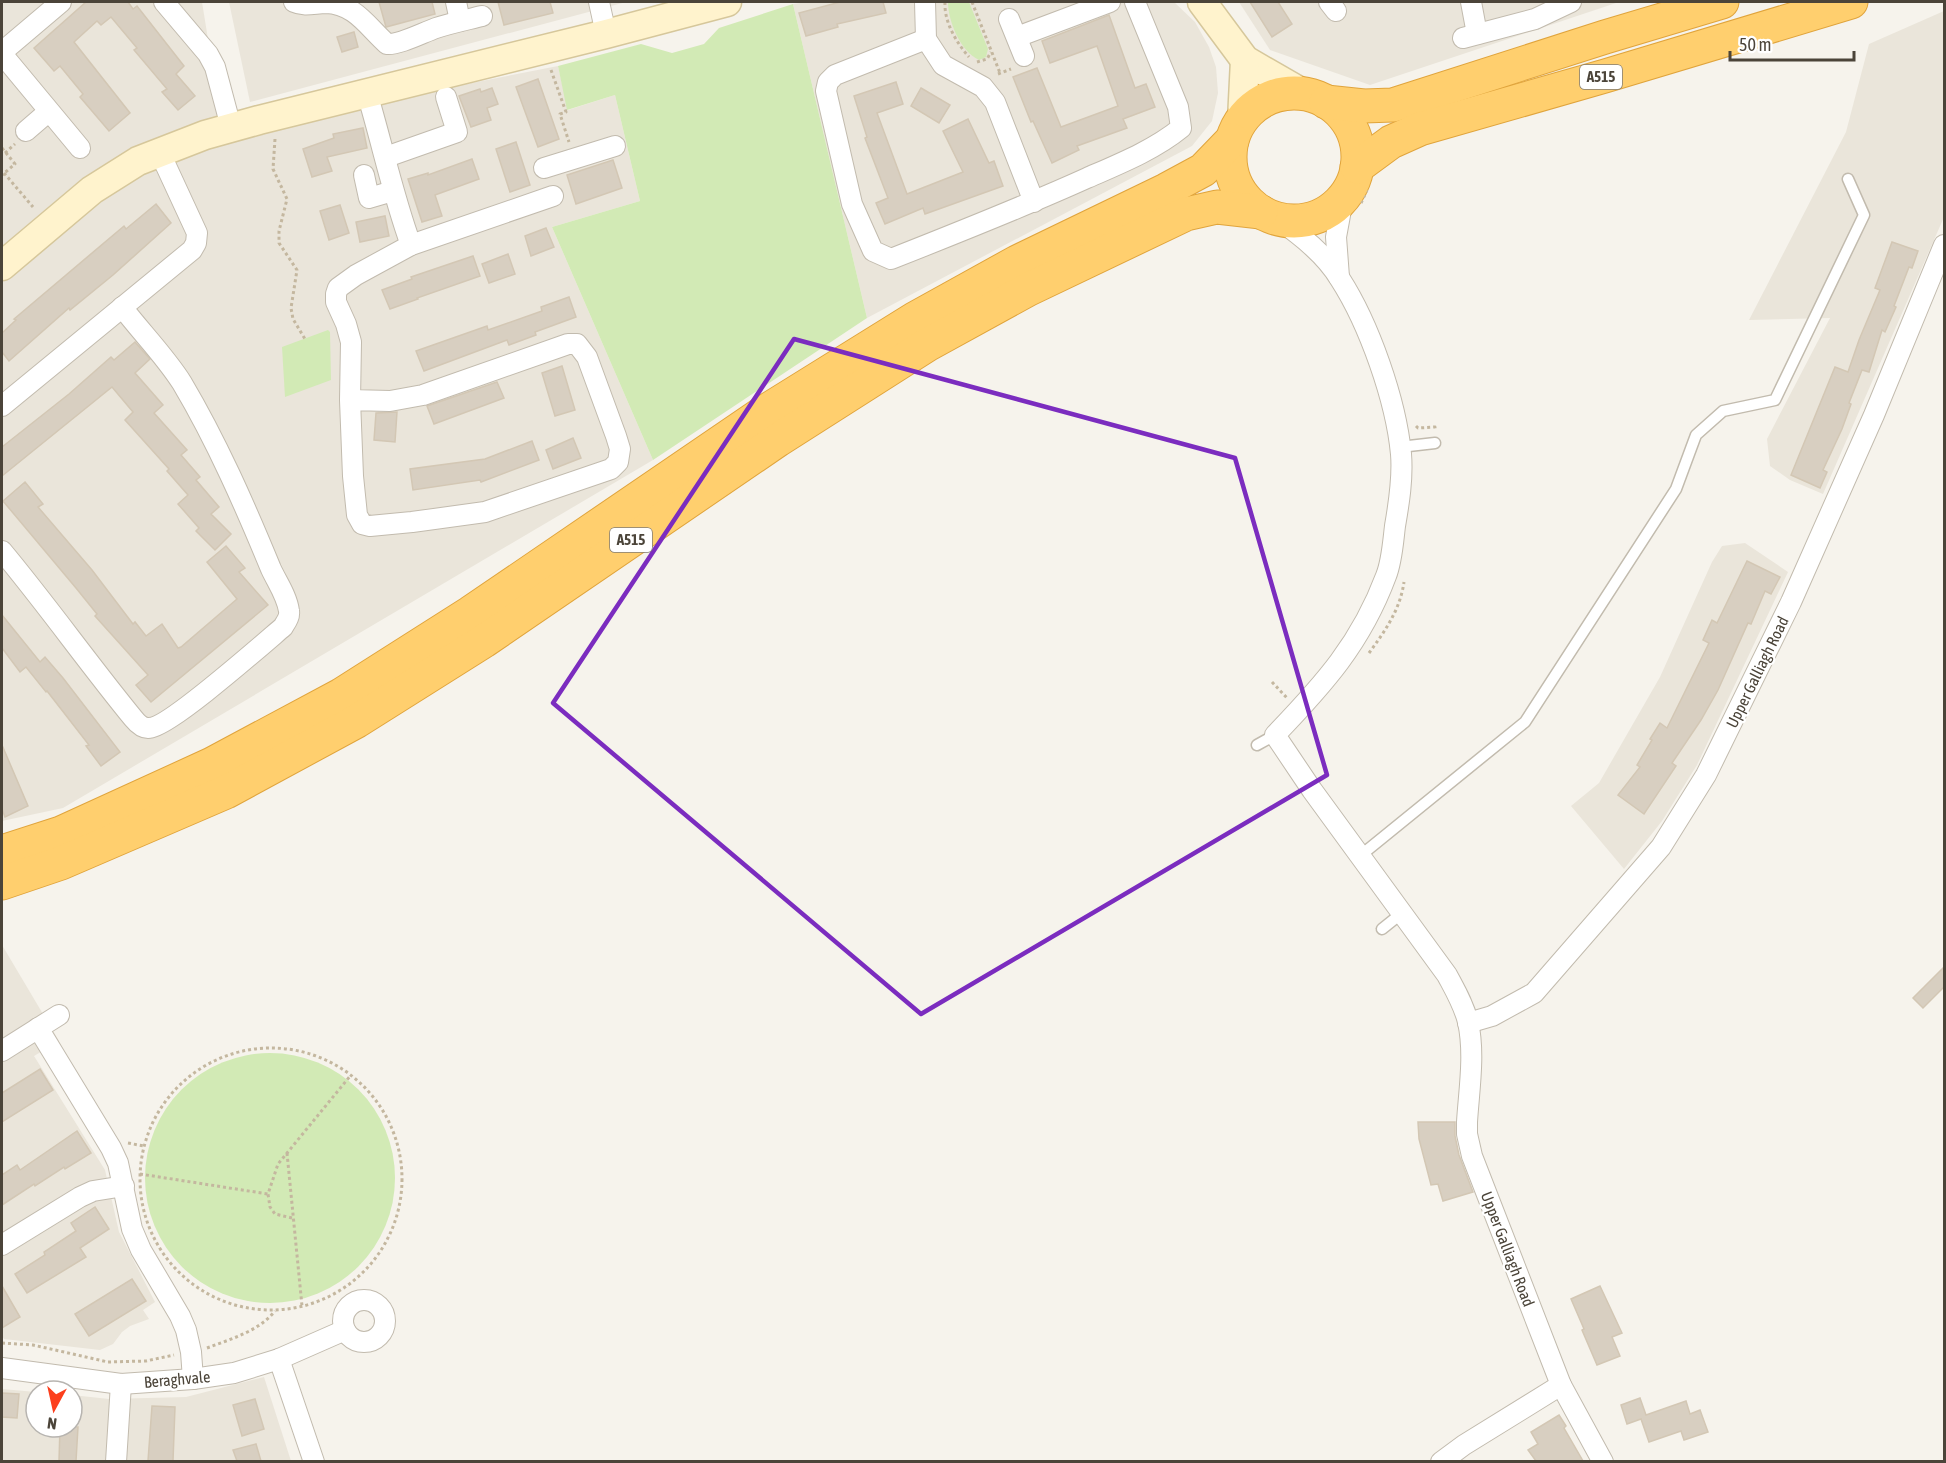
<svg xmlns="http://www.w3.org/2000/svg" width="1946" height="1463" viewBox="0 0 1946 1463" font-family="'Asap Condensed',sans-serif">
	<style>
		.residential { fill: #eae5da }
		.green { fill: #d2eab5 }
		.building { fill: #d8cfc1; stroke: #d3c7b4; stroke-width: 1.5 }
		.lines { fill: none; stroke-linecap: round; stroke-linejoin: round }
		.lane-casing { stroke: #c2bbae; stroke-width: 13 }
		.street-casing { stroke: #c2bbae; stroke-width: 22 }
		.secondary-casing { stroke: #d6c79b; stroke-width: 31 }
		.highway-casing { stroke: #e0a43c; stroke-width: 35 }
		.path { stroke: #c4b79f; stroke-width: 3; stroke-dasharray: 3 3; stroke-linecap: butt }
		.lane { stroke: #fff; stroke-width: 10 }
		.street { stroke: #fff; stroke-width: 20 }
		.secondary { stroke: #fff3cd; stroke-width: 28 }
		.highway { stroke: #ffcf6e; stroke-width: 33 }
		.marked { fill: none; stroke: #7b2cbf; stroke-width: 4.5; stroke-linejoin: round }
		.labels { text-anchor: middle; stroke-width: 4.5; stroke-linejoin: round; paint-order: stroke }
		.shield { fill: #fff; stroke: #817c74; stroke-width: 1.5 }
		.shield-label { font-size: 15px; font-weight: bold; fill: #4b4439 }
		.street-label { font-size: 16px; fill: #4b4439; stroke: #fff }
	</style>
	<rect width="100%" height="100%" fill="#f6f3ec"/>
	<g class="residential">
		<path d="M 2,2 L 202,2 L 219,107 L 243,131 L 334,110 L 558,66 L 568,110 L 615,95 L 640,201 L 552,227 L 653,460 L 63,808 L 2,821 Z"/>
		<path d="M 229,2 L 626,2 L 250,102 Z"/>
		<path d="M 807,2 L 1174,2 L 1195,22 L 1209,47 L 1216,67 L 1218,93 L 1212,121 L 1192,146 L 867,318 L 793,4 Z"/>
		<path d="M 1239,2 L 1619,2 L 1370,85 L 1270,50 Z"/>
		<path d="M 1944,11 L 1944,217 L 1823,494 L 1790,480 L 1770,466 L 1767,439 L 1830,318 L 1749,320 L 1846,132 L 1869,44 Z"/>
		<path d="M 1745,543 L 1788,572 L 1697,765 L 1662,821 L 1624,869 L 1571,806 L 1599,783 L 1660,677 L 1712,562 L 1722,546 Z"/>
		<path d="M 2,945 L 59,1041 L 34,1056 L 105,1170 L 119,1232 L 155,1302 L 143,1310 L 149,1319 L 130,1326 L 122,1332 L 113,1344 L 100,1350 L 4,1339 L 2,1336 Z"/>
		<path d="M 264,1377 L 291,1461 L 2,1461 L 2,1389 L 36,1392 L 36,1427 L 72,1427 L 72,1395 L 109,1399 L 186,1397 Z"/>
	</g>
	<g class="green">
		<path d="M 948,2 L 969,2 L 988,49 L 986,57 L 979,60 C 960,51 948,21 948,2 Z"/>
		<path d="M 793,4 L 867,318 L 653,460 L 552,227 L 640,201 L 615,95 L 567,110 L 558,66 L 641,44 L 672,53 L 704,44 L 719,28 Z"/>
		<path d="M 328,330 L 330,332 L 331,380 L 285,397 L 282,347 Z"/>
		<circle cx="270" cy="1178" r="125"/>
	</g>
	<g class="building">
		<path d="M 86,2 L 128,2 L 133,9 L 137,6 L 184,66 L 176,74 L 195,96 L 178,110 L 162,92 L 167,89 L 134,50 L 137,48 L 111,17 L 101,25 L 97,21 L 74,42 L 130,113 L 109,131 L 80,97 L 83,94 L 60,66 L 54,71 L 34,48 Z"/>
		<path d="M 379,2 L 432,2 L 435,14 L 386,27 Z"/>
		<path d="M 498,2 L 550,2 L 553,13 L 504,25 Z"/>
		<path d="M 840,2 L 883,2 L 886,13 L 837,24 L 838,27 L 806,36 L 799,13 Z"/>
		<path d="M 1250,2 L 1278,2 L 1292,24 L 1272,37 Z"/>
		<path d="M 1109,15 L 1135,88 L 1146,84 L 1155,107 L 1123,119 L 1127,128 L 1077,146 L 1079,150 L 1052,163 L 1033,121 L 1031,122 L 1013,77 L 1037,68 L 1061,127 L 1118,106 L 1097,46 L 1050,63 L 1042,41 Z"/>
		<path d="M 354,32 L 358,47 L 342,52 L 337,37 Z"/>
		<path d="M 538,79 L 559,139 L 538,147 L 516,87 Z"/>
		<path d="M 896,82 L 903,104 L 877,113 L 907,194 L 963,172 L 943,131 L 968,119 L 989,163 L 994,161 L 1003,186 L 925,214 L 923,208 L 885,224 L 876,203 L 888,198 L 865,138 L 867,137 L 854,96 Z"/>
		<path d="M 492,88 L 498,104 L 487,108 L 491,120 L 471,127 L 459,96 L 480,89 L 481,92 Z"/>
		<path d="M 921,88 L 950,105 L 939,123 L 911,106 Z"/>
		<path d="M 363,128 L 367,148 L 327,157 L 332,171 L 312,177 L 303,149 L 334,138 L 333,134 Z"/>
		<path d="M 516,142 L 530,185 L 510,192 L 496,149 Z"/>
		<path d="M 472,159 L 479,179 L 435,195 L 442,216 L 422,222 L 408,179 L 428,173 L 428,175 Z"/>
		<path d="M 613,160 L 622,188 L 576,204 L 567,175 Z"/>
		<path d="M 156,204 L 171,223 L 113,275 L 70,310 L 69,308 L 9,361 L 2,352 L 2,333 L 16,320 L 14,319 L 124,226 L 126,229 Z"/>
		<path d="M 340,205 L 349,233 L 329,240 L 320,211 Z"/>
		<path d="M 385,216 L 389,236 L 360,242 L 356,222 Z"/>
		<path d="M 546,228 L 554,247 L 531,256 L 525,236 Z"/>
		<path d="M 1892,242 L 1918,251 L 1912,268 L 1909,267 L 1894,306 L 1896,307 L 1885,332 L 1882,330 L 1869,372 L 1862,370 L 1849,403 L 1851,404 L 1842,429 L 1823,470 L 1827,472 L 1820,488 L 1791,475 L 1835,367 L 1848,372 L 1859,340 L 1880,290 L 1875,288 Z"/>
		<path d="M 508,254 L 515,274 L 489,283 L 482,264 Z"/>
		<path d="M 473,256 L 480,276 L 417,298 L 418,299 L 390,309 L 382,290 L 412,279 L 411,277 Z"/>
		<path d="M 569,297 L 576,317 L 535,332 L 536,335 L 509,345 L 507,340 L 424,371 L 416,351 L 487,326 L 488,330 L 542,311 L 541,307 Z"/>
		<path d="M 135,342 L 150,359 L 135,373 L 163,405 L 154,413 L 187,450 L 181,455 L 200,477 L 196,480 L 219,507 L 211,514 L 231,534 L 215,550 L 196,531 L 199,528 L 178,504 L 188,495 L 167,471 L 169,469 L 125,420 L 133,412 L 112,387 L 2,476 L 2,447 L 69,394 L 111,357 L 114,360 Z"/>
		<path d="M 562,366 L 575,410 L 555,416 L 542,373 Z"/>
		<path d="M 497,382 L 504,398 L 434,424 L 427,406 Z"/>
		<path d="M 397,412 L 395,442 L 374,440 L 376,413 Z"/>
		<path d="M 573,438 L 581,458 L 553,469 L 546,450 Z"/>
		<path d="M 532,441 L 539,460 L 481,482 L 480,480 L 413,490 L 410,469 L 485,459 Z"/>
		<path d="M 25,482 L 43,504 L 38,507 L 92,570 L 133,624 L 135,622 L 146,636 L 162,624 L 178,648 L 181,647 L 237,599 L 207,562 L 226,546 L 245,568 L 239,572 L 268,605 L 151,702 L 136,685 L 148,675 L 95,616 L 97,614 L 76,588 L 3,501 Z"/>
		<path d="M 1747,561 L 1780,577 L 1771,594 L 1765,591 L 1751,624 L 1748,623 L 1718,690 L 1701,720 L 1672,763 L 1676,766 L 1644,814 L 1618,795 L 1640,767 L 1637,765 L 1652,740 L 1650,739 L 1660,723 L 1667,728 L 1709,643 L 1703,640 L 1712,620 L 1717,623 Z"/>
		<path d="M 2,615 L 40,662 L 45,657 L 63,678 L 120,752 L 101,766 L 86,746 L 89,745 L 47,691 L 46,692 L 26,667 L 20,672 L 2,648 Z"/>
		<path d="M 2,745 L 28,806 L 5,817 L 2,809 Z"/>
		<path d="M 1944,967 L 1944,987 L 1923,1008 L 1913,998 Z"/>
		<path d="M 40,1069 L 53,1090 L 2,1122 L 2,1093 Z"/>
		<path d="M 1418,1122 L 1455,1122 L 1455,1136 L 1459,1155 L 1473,1192 L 1443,1201 L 1438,1184 L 1431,1185 L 1419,1139 Z"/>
		<path d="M 77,1131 L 91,1153 L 65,1169 L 64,1167 L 35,1186 L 34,1184 L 2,1205 L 2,1175 L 17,1165 L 20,1170 Z"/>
		<path d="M 95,1207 L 109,1229 L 80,1248 L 86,1257 L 27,1293 L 15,1274 L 45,1255 L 44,1252 L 76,1231 L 71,1223 Z"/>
		<path d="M 132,1279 L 146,1301 L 89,1336 L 75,1314 Z"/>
		<path d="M 2,1286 L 20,1317 L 2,1328 Z"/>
		<path d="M 1600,1286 L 1622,1333 L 1612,1337 L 1620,1356 L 1597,1365 L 1582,1330 L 1584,1329 L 1571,1299 Z"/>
		<path d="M 2,1393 L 19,1394 L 17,1418 L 2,1417 Z"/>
		<path d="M 1640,1398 L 1646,1415 L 1686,1401 L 1690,1414 L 1700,1410 L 1708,1432 L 1684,1440 L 1681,1431 L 1649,1442 L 1641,1419 L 1627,1424 L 1621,1405 Z"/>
		<path d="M 255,1399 L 264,1429 L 242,1436 L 233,1405 Z"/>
		<path d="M 152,1406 L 175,1407 L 173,1461 L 148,1461 Z"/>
		<path d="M 1559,1415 L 1566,1426 L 1564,1428 L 1583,1461 L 1536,1461 L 1528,1450 L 1538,1444 L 1531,1432 Z"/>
		<path d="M 60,1427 L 78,1427 L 76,1461 L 59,1461 Z"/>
		<path d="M 256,1444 L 261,1461 L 237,1461 L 233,1450 Z"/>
	</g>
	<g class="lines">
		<g class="lane-casing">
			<g id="lane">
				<path d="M 1400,447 L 1435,443"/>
				<path d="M 1257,745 L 1275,735"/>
				<path d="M 1360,856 L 1525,722 L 1676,489 L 1696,435 L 1723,411 L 1775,400 L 1864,215 L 1848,179"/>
				<path d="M 1382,929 L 1402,913"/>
			</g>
		</g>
		<g class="street-casing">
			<g id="street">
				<path d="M 164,2 L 208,54 L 215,67 L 231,127"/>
				<path d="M 294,2 C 305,7 315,3 326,3 C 355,4 367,26 387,44 C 399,45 422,33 436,28 C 451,23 466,20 482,16"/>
				<path d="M 456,2 L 460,21"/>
				<path d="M 599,2 L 606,34"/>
				<path d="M 925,2 L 926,39 L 943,65 L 983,87 L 995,102 L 1034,202"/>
				<path d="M 1329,2 L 1336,11"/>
				<path d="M 1471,2 L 1477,34"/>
				<path d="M 1009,19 L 1024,56"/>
				<path d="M 1017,37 L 1110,2"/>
				<path d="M 1463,38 L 1535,19 L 1571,2"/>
				<path d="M 926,39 L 835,75 L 828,82 L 826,91 L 852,204 L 873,251 L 891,259 C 957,233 1023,207 1087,178 C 1119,164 1154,150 1181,128 L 1178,107 L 1135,2"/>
				<path d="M 2,52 L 61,2"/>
				<path d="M 2,54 L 80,148"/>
				<path d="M 367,93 C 382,143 393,196 411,245"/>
				<path d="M 26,131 L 48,112"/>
				<path d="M 386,157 L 457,132 L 446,97"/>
				<path d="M 544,168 L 615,146"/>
				<path d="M 364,175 L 369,198 L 393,191"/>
				<path d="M 1278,219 C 1301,236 1325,254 1340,279 C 1369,324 1396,400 1401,454 C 1403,478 1399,503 1395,526 C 1393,542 1392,561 1386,576 C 1361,643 1324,684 1275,735 L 1312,790 L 1447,975 C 1455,990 1464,1005 1468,1022 C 1475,1054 1469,1090 1467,1122 L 1467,1134 L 1472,1156 L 1561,1385 L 1603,1462"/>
				<path d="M 1339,277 L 1336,237 L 1343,199"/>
				<path d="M 350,400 L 390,401 L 423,395 L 568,344 L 577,344 L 587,357 L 616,436 L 620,449 L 618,462 L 611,469 L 485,512 L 412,522 L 370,526 L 362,524 L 357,515 L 353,476 L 350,400 L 351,342 L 346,324 L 336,302 L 336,294 L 338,288 L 356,275 L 411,245 L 553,196"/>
				<path d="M 2,406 L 192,250 L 196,243 L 197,233 L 160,153"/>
				<path d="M 2,551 C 47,605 88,663 133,718 C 137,723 142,728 148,728 C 167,729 263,644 283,627 C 286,622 290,617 289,611 C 287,596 277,582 271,569 C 245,506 217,442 182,383 C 165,356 141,332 122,307"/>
				<path d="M 1468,1023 L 1492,1016 L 1534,993 L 1661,847 L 1706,775 L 1791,602 L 1874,415 L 1944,245"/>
				<path d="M 38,1028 L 111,1148 L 118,1163 L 132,1229 L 141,1250 L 180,1316 L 186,1330 L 191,1352 L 193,1379"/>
				<path d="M 2,1051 L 59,1015"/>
				<path d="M 2,1245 L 80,1197 L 93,1191 L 124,1186"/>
				<circle cx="364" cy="1321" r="21"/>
				<path d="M 279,1359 L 314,1462"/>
				<path d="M 2,1368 L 121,1384 L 193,1379 L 234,1373 L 279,1359 L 345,1330"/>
				<path d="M 116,1462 L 121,1384"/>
				<path d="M 1441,1462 L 1464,1445 L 1561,1385"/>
			</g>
		</g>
		<g class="secondary-casing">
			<g id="secondary">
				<path d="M 1202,2 L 1245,60 L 1304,94"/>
				<path d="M 1242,120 L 1245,60"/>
				<path d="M 2,266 L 92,190 L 138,161 L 205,135 L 259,120 L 606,34 L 727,2"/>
			</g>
		</g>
		<g class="highway-casing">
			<g id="highway">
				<circle cx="1294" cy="157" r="64"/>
				<path d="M 1326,102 L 1364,106 L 1393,105 L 1605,37 L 1722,2"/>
				<path d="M 1357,167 L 1391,142 L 1420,129 L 1605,76 L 1851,2"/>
				<path d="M 2,852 L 61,833 L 212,764 L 341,695 L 470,613 L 766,411 L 914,319 L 1017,262 L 1166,190 L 1203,170 L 1232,140"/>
				<path d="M 2,883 L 61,863 L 226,792 L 357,721 L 484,641 L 778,440 L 927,345 L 1029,289 L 1186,214 L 1217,207 L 1261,212"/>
			</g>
		</g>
		<g class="path">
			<path d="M 945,2 C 944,22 956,42 969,57"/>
			<path d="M 972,2 L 1000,73"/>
			<path d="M 977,62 L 987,59 L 991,52"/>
			<path d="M 551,70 L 566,112 L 560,114 L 569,142"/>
			<path d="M 998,74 L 1011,69"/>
			<path d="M 275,139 L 273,169 L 287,199 L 279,231 L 279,243 L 297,270 L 291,308 L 293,319 L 305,339"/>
			<path d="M 2,148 L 15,164 L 2,175"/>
			<path d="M 5,153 L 15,144"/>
			<path d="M 4,173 L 33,207"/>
			<path d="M 1361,203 L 1367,190"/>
			<path d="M 1416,426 L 1418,428 L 1435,427 L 1435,430"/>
			<path d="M 1369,653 C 1385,631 1400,610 1404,582"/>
			<path d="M 1272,682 L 1287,698"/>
			<circle cx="271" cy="1179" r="131"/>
			<path d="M 128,1143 L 144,1146"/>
			<path d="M 287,1153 L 302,1306"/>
			<path d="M 140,1174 L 268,1194"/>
			<path d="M 292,1218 L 275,1214 L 270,1207 L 268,1194 L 278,1164 L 351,1075"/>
			<path d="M 2,1343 L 33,1345 L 108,1362 L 146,1361 L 174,1355"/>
			<path d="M 207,1348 C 231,1339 259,1331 275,1311"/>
		</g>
		<use href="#lane" class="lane"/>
		<use href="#street" class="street"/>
		<use href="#secondary" class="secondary"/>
		<use href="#highway" class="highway"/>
	</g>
	<path class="marked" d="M 794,339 L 1235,458 L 1327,775 L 921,1014 L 553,703 Z"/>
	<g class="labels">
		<g class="shield">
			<rect x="1580" y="65" width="42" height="24" rx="4.5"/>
			<rect x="610" y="528" width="42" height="24" rx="4.5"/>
		</g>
		<g class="shield-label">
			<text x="1601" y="82">A515</text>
			<text x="631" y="545">A515</text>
		</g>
		<g class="street-label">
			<text transform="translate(1757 672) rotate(-64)" y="6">Upper Galliagh Road</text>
			<text transform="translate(1508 1249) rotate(69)" y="6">Upper Galliagh Road</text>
			<text transform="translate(177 1379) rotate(-5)" y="6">Beraghvale</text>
		</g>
	</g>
	<rect width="1946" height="1463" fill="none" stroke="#4b4439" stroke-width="6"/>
	<g transform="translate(54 1409) rotate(188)"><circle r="28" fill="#ffffff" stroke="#b7b4b0" stroke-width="1.5"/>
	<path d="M0-4.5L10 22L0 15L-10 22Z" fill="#fc3f1d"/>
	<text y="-9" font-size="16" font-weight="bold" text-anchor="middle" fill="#4b4439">N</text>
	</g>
	<path d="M1730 51v9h124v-9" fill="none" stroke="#4b4439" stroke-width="3"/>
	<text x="1739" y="51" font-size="18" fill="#4b4439" stroke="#ffffff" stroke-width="4.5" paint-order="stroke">50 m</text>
</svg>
